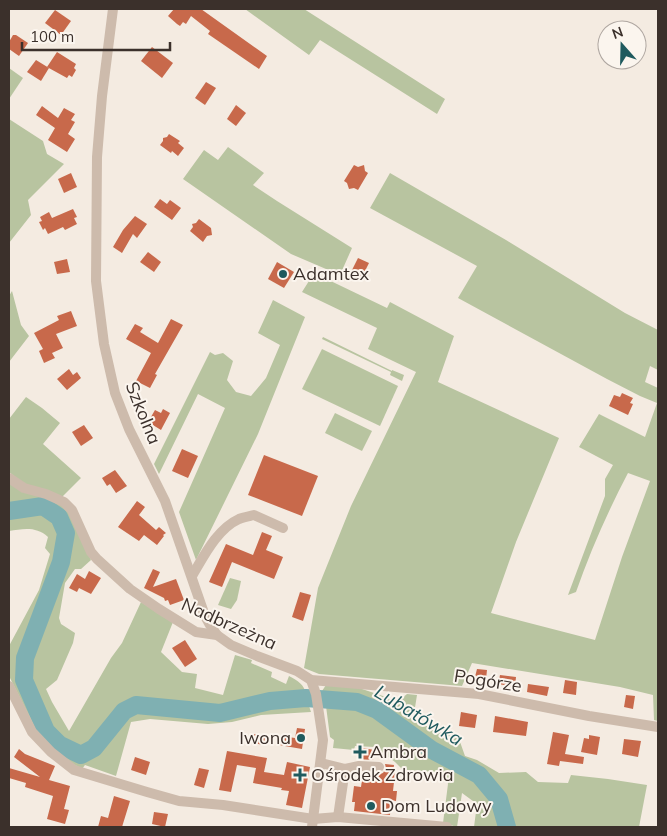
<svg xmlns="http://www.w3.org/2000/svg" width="667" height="836" viewBox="0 0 667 836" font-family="Mulish,sans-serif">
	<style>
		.green { fill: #b8c4a0 }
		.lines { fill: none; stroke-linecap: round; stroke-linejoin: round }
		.river { stroke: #7fb0b2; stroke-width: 18 }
		.building { fill: #c8694b }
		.minor { stroke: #cdbbac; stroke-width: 10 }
		.poi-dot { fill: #1f5a5e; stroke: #fbf5ee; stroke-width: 2 }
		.labels { text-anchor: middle; stroke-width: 4; stroke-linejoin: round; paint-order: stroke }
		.poi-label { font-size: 18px; fill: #3b302b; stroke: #fbf5ee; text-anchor: start }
		.street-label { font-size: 18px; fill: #3b302b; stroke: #fbf5ee }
		.water-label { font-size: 19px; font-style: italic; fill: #1f5a5e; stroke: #fbf5ee }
	</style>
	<rect width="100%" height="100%" fill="#f4ebe1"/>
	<g class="green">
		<path d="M 245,9 L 304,9 L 445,99 L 437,114 L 320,40 L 309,55 Z"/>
		<path d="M 9,68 L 23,78 L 9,99 Z"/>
		<path d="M 9,119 L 43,141 L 47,154 L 64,164 L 28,200 L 31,215 L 9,243 Z"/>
		<path d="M 228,147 L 264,173 L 253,185 L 277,201 L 352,248 L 340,275 L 291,254 L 183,179 L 204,150 L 218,160 Z"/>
		<path d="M 390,173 L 506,240 L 625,313 L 658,330 L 658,370 L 650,366 L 645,382 L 658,388 L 658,721 L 654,720 L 653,695 L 620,687 L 472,663 L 462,686 L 319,674 L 304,668 L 318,588 L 351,506 L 416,372 L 368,349 L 377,328 L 302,292 L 314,273 L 387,308 L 390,302 L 454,336 L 438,382 L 559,438 L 516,542 L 491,613 L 595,640 L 622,557 L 650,481 L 628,473 C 608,511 590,552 576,592 L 568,595 L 605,496 L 605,479 L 613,465 L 579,447 L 599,414 L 645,437 L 657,403 L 640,396 L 607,379 L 458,298 L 477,266 L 370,208 Z"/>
		<path d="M 12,291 L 21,325 L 29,336 L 9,362 L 9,296 Z"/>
		<path d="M 273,300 L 305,317 L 258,434 L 196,560 L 179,512 L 225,408 L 198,394 L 159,474 L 154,464 L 210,352 L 215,355 L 223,353 L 233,361 L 227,380 L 236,392 L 251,396 L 266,378 L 280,345 L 258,333 Z"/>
		<path d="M 323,337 L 392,371 L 392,370 L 404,375 L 402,381 L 390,375 L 391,372 L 322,339 Z"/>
		<path d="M 322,349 L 398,386 L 380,426 L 302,389 Z"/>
		<path d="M 26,397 L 42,408 L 60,423 L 43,444 L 81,478 L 62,497 L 25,485 L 9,472 L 9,419 Z"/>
		<path d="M 335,413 L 372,431 L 362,451 L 325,433 Z"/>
		<path d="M 9,480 L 62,503 L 70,511 L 91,560 L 81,569 L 75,569 L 65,583 L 59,618 L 61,624 L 75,633 L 73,643 L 57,680 L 46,689 L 52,702 L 69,731 L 111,658 L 122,643 L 141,602 L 173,622 L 161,652 L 182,672 L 197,674 L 195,688 L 223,695 L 235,655 L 252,660 L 251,663 L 272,672 L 271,677 L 286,684 L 289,676 C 298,681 304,684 306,694 L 277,695 L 229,706 L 210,707 L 209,715 L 231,714 L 270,705 L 300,701 L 309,706 L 311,712 L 261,715 L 232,722 L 208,724 L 150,719 L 131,722 L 116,776 L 85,765 L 82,769 L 66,760 L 38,734 L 9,676 L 9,646 L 39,590 L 50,554 L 45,548 L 48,537 C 36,526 23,529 9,531 Z"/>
		<path d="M 230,578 L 241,581 L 237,600 L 231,609 L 218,605 Z"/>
		<path d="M 326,685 L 359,688 L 386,697 L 396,703 L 407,694 L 417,695 L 413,720 L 419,723 L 459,739 L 465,756 L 477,760 L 499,773 L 526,772 L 538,782 L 568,783 L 571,775 L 608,779 L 647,785 L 639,827 L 474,827 L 477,804 L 462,793 L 457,827 L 443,823 L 448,784 L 446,774 L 439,770 L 437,772 L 403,770 L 395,762 L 375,747 L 355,746 L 354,750 L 333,748 L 334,740 L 330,737 L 326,706 L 356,708 L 379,716 L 426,753 L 448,763 L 452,755 C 423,746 405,721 380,707 C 363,697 342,696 323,694 L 322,691 Z"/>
	</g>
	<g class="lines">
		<path class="river" d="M 9,511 L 43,506 L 59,517 L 66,533 L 61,562 L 25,658 L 24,680 L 46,731 L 60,745 L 81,755 L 94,748 L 124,711 L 136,705 L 220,713 L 270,701 L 306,698 L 357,702 L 377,710 L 432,750 L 479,775 L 499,799 L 507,827"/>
	</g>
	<g class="building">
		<path d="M 174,9 L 201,9 L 267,56 L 259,69 L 208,34 L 210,31 L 191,16 L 186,24 L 183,22 L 180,26 L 177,24 L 168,16 Z"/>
		<path d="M 55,10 L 71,21 L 61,35 L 45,23 Z"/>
		<path d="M 13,35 L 16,35 L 28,43 L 19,56 L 9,49 L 9,42 Z"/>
		<path d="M 152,47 L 173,63 L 162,78 L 141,61 Z"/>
		<path d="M 57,52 L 76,64 L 74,68 L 76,70 L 72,77 L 69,75 L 67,78 L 47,67 Z"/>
		<path d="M 36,60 L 49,68 L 41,81 L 27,72 Z"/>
		<path d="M 206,82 L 216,88 L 205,105 L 195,98 Z"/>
		<path d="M 236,105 L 246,113 L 236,126 L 227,119 Z"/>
		<path d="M 42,106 L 58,118 L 64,108 L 75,114 L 71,120 L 75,122 L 68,134 L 75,139 L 67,152 L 48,140 L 55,128 L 36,115 Z"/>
		<path d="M 169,134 L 180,141 L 178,143 L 184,148 L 178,156 L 172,151 L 171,153 L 160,145 L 163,141 L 163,138 L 167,137 Z"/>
		<path d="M 354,165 L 358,167 L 364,165 L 365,171 L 368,173 L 358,190 L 354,188 L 349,189 L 347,183 L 344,181 Z"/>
		<path d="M 71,173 L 77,187 L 64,193 L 58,179 Z"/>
		<path d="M 160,199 L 167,204 L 170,200 L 181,208 L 172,220 L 154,207 Z"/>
		<path d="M 73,209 L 77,217 L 74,218 L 77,224 L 65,230 L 63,227 L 48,234 L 45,228 L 43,230 L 39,222 L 42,221 L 40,217 L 49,212 L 52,218 Z"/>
		<path d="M 135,216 L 147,224 L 137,238 L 133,234 L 122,253 L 113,247 L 123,230 Z"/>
		<path d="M 199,219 L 211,228 L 212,235 L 207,236 L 203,242 L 190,231 L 193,227 L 192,224 L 196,223 Z"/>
		<path d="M 148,252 L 161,262 L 154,272 L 140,262 Z"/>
		<path d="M 358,258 L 369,263 L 360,281 L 349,276 Z"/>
		<path d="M 67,259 L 70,272 L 57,274 L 54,262 Z"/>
		<path d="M 277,262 L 294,272 L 284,288 L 268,279 Z"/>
		<path d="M 71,311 L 77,326 L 56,334 L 63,348 L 52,353 L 55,358 L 44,363 L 39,351 L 43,349 L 34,333 L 59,320 L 57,316 Z"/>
		<path d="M 171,319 L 183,325 L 155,374 L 157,375 L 150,388 L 136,381 L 151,353 L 126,339 L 135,324 L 143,328 L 140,332 L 158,343 Z"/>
		<path d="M 69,369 L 73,375 L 77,372 L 81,378 L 67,390 L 57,379 Z"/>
		<path d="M 622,393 L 633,398 L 630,403 L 633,404 L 628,415 L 609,406 L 614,395 L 620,397 Z"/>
		<path d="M 163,409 L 170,413 L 161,430 L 148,422 L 155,410 L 161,413 Z"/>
		<path d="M 84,425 L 93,438 L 81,446 L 72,432 Z"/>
		<path d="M 182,449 L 198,456 L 188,478 L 172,471 Z"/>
		<path d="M 264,455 L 318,476 L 302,516 L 248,495 Z"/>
		<path d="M 115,470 L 127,486 L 116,493 L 110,484 L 107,486 L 102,478 Z"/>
		<path d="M 137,501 L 145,507 L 139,515 L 156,530 L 159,527 L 166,533 L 163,535 L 164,536 L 157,545 L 144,535 L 139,541 L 118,527 Z"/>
		<path d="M 262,532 L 272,536 L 266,550 L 283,557 L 274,579 L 232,562 L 222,587 L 209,582 L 226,544 L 253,555 Z"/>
		<path d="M 153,569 L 160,572 L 153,587 L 176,579 L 184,600 L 170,605 L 168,600 L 165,601 L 164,598 L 144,588 Z"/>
		<path d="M 89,571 L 101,578 L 91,594 L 79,588 L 77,592 L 69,588 L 77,574 L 85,579 Z"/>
		<path d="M 300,592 L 311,595 L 303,621 L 292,617 Z"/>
		<path d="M 185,640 L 197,659 L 185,667 L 172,648 Z"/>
		<path d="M 477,669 L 487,670 L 486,679 L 475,677 Z"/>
		<path d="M 500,675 L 516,677 L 515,687 L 498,684 Z"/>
		<path d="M 565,680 L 577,682 L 576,695 L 563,693 Z"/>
		<path d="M 528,684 L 549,687 L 547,696 L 527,692 Z"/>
		<path d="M 626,695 L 635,696 L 633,709 L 624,707 Z"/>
		<path d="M 461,712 L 477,715 L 475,728 L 459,726 Z"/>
		<path d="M 495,716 L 528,722 L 526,736 L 493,732 Z"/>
		<path d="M 297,728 L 305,729 L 302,749 L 279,745 L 281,736 L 295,738 Z"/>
		<path d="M 553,732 L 569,735 L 565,754 L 584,757 L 583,764 L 560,761 L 559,766 L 547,764 Z"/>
		<path d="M 254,734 L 265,736 L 264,745 L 253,743 Z"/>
		<path d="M 589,735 L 600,737 L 597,755 L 581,752 L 584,738 L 589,739 Z"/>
		<path d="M 624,739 L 641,741 L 638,757 L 622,754 Z"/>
		<path d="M 358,747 L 374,750 L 373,760 L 357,759 Z"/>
		<path d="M 19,749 L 25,754 L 55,766 L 49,780 L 70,786 L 64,809 L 69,810 L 65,824 L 47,819 L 53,796 L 25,787 L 26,783 L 9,778 L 9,768 L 40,777 L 14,757 Z"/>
		<path d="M 227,751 L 267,758 L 264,772 L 284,775 L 287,762 L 310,767 L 302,808 L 286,805 L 289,791 L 281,790 L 282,788 L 253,783 L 256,768 L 237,765 L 231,792 L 219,790 Z"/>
		<path d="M 135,757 L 150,762 L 146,775 L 131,770 Z"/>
		<path d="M 385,764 L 394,765 L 393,773 L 395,773 L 393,791 L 397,791 L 396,801 L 391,800 L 390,815 L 354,811 L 355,802 L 352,802 L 354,786 L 361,787 L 363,773 L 379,774 L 383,773 L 386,768 Z"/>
		<path d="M 199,768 L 209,770 L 204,788 L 194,785 Z"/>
		<path d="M 114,796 L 130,801 L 122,827 L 98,827 L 101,816 L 108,818 Z"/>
		<path d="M 154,812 L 168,814 L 165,827 L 152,824 Z"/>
	</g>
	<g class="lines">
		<g class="minor">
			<path d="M 113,9 L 102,96 L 97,157 L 96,281 L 104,344 L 115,393 L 129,429 L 165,501 L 205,616 L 210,625 L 217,635"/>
			<path d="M 9,478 L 24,488 L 46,494 L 64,502 L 72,510 L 91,552 L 97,559 L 130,589 L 159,609 L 196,632 L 217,635 L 231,645 L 257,656 L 297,671 L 311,680 L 479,694 L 589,716 L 658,727"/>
			<path d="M 192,576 C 204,556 217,529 239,519 C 244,517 250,516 254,515 L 283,528"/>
			<path d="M 311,680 L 316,694 L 323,740 L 312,827"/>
			<path d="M 9,686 L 32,732 L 51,752 L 74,770 L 147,792 L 179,801 L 223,805 L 313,819 L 338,817 L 447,827"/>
			<path d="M 321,763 L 345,769 L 359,766 L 379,767"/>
			<path d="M 338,817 L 345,769"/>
		</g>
	</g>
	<g class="poi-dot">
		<circle cx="283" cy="274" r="5"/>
		<circle cx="301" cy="738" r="5"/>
		<path d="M357.5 744.5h5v5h5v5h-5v5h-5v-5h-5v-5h5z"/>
		<path d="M297.5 767.5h5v5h5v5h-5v5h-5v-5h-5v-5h5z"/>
		<circle cx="371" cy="806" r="5"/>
	</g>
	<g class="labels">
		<g class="poi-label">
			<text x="293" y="280">Adamtex</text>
			<text x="291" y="744" text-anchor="end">Iwona</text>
			<text x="370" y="758">Ambra</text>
			<text x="311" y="781">Ośrodek Zdrowia</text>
			<text x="381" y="812">Dom Ludowy</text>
		</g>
		<g class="street-label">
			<text transform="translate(143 413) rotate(68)" y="6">Szkolna</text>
			<text transform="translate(229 624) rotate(24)" y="6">Nadbrzeżna</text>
			<text transform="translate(488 681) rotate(9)" y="6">Pogórze</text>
		</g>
		<g class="water-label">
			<text transform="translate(419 715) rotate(31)" y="7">Lubatówka</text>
		</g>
	</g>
	<rect width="667" height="836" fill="none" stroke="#3b302b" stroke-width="20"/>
	<g transform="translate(622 45) rotate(340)"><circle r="24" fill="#fbf5ee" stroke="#aea6a0"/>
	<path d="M0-4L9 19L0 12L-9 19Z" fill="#1f5a5e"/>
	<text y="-8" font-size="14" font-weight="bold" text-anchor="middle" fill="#3b302b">N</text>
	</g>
	<path d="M22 42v8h148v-8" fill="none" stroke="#3b302b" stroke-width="2.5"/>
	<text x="30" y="42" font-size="15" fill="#3b302b" stroke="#fbf5ee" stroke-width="4" paint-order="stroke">100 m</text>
</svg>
